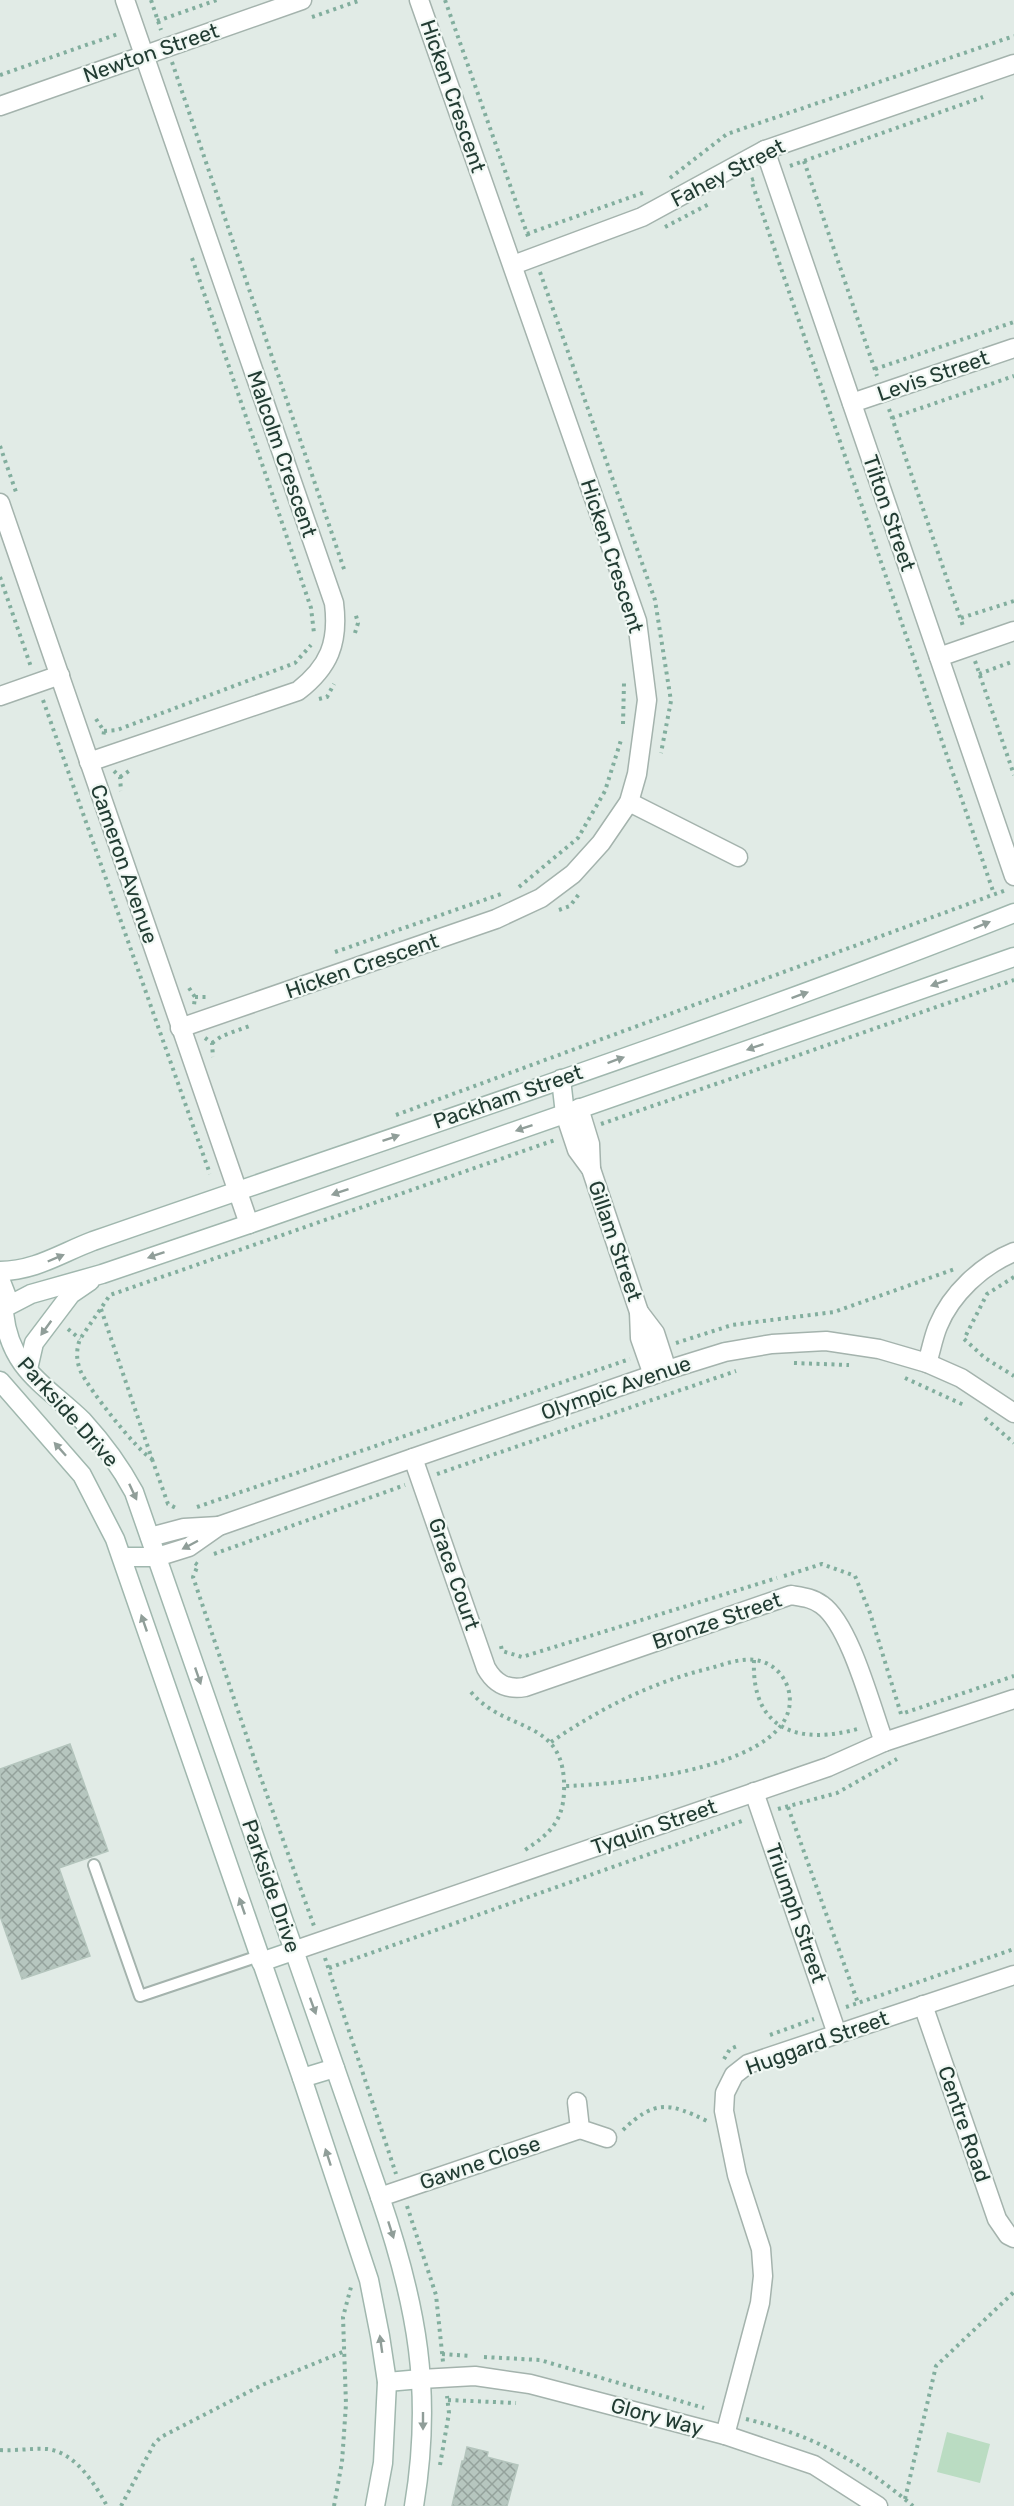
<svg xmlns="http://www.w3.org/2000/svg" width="1014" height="2506" viewBox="0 0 1014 2506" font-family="Rubik,sans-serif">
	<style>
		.park { fill: #badcc2 }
		.building { fill: url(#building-cross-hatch); stroke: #b4c5bd; stroke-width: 1.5 }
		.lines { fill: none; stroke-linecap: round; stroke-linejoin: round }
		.lane-casing { stroke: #a4b3ad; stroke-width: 14 }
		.street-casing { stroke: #a4b3ad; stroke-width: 21 }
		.secondary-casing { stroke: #a0b7ae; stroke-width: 21 }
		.path { stroke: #82ae9e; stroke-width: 4; stroke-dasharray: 3 4.5; stroke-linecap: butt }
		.lane { stroke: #fff; stroke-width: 10 }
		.street { stroke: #fff; stroke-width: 18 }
		.secondary { stroke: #fff; stroke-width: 18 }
		.oneway { fill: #909e99 }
		.labels { text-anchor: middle; stroke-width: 4.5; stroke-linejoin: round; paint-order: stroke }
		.street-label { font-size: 21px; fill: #223c33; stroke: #f1f8f4 }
	</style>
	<defs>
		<pattern id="building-cross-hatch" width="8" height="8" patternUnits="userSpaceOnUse" patternTransform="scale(1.5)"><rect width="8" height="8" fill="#b6c6bf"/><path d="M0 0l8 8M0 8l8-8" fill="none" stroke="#94a29c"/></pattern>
	</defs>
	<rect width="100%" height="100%" fill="#e1ebe6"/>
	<path class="park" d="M 947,2432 L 990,2444 L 980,2483 L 937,2472 Z"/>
	<g class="building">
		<path d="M 70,1744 L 108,1851 L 59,1868 L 90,1956 L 22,1979 L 0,1916 L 0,1769 Z"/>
		<path d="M 467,2447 L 488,2452 L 487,2457 L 518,2465 L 507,2506 L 452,2506 L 462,2461 L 464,2461 Z"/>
	</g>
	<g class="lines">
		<g class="lane-casing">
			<path id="lane" d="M 94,1865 L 140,1996 L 259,1956"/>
		</g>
		<g class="street-casing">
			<g id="street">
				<path d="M 0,106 L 302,0"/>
				<path d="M 765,150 L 1014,876"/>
				<path d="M 513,265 L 642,217 L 765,150 L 1014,64"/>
				<path d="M 852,403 L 1014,348"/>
				<path d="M 0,503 L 249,1224"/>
				<path d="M 939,657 L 1014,631"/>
				<path d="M 0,696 L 60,675"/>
				<path d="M 89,762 L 298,691 C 329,667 339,643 334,603 L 125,0"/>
				<path d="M 629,802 L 738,857"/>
				<path d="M 180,1028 L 496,919 L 541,898 L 573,874 L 601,843 L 629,802 L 637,774 L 647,700 L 637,621 L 419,0"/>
				<path d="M 579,1108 L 590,1144 L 591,1169"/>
				<path d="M 565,1114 L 577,1150 L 591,1169 L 639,1312 L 640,1338 L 653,1375"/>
				<path d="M 639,1312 L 655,1333 L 667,1370"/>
				<path d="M 927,1363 C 931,1351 933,1338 938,1326 C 951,1294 982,1265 1014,1252"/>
				<path d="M 413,1458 L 486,1668 C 495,1684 507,1690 525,1687 L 791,1595 C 803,1597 813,1598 822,1605 C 850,1625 871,1707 884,1742"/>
				<path d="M 150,1537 L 184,1528 L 219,1526"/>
				<path d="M 157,1557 L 189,1547 L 219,1526 L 413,1458 L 667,1370 L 725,1352 L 772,1344 L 826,1341 L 879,1349 L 927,1363 L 961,1378 L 1014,1413"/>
				<path d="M 754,1792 L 837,2034"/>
				<path d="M 293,1951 L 828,1767 L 884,1742 L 1014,1699"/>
				<path d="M 923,2005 L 997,2219 L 1008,2235 L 1014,2238"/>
				<path d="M 577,2102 L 580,2129 L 607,2138"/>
				<path d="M 380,2197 L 580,2129"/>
				<path d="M 421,2379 L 475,2376 L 530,2384 L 725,2435 L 814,2465 L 878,2506"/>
				<path d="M 725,2435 L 760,2303 L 763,2276 L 761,2249 L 737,2175 L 724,2111 L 725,2093 L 734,2075 L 748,2064 L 1014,1975"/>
			</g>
		</g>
		<g class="secondary-casing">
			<g id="secondary">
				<path d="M 561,1079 L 565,1114"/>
				<path d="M 0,1271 C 35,1271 61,1253 93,1241 C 400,1134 711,1033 1014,913"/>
				<path d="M 0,1279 L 7,1297 L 3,1314"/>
				<path d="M 6,1307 L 31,1294 L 102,1274 L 249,1224 L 1014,957"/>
				<path d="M 4,1313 C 10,1370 46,1385 83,1421 C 103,1443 120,1466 134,1492 L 380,2197 C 417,2305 433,2392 414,2506"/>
				<path d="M 28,1369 L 34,1343 L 71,1294 L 90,1281"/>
				<path d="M 0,1381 L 82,1475 L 115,1539 L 302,2078 L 369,2280 L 380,2336 L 387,2382 L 383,2463 L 375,2506"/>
				<path d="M 122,1557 L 157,1557"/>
				<path d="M 261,1962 L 293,1951"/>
				<path d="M 302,2078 L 335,2068"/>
				<path d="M 387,2382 L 421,2379"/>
			</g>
		</g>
		<g class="path">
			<path d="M 151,0 L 161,30"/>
			<path d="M 445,0 L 529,239"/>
			<path d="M 312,17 L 361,0"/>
			<path d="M 157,21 L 217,0"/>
			<path d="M 172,62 L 345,572"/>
			<path d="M 0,75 L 118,34"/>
			<path d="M 804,161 L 877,376"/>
			<path d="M 790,166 L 983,97"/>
			<path d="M 670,178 L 727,134 L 1014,36"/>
			<path d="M 754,179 L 751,180 L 994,894"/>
			<path d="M 665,227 L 709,204"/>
			<path d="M 527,234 L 645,192"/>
			<path d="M 192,258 L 311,608 L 314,633"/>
			<path d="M 540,272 L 655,600 L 671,701 L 661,753"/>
			<path d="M 875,369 L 1014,322"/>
			<path d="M 889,409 L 964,629"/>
			<path d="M 892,418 L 1014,376"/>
			<path d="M 0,446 L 16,492"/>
			<path d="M 0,577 L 31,667"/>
			<path d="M 961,618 L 1014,601"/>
			<path d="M 355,633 L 358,623 L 355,612"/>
			<path d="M 975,661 L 1014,775"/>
			<path d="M 979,674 L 1014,661"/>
			<path d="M 319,699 L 327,697 L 334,684"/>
			<path d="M 43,700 L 210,1174"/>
			<path d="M 96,719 L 104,731 L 103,739"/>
			<path d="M 623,724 L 624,683"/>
			<path d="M 104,731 L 117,730 L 295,663 L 311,645"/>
			<path d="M 114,771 L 120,777 L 121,791"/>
			<path d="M 120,777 L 132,769"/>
			<path d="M 519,887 L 578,838 L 605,791 L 621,740"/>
			<path d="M 559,910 L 570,906 L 579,894"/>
			<path d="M 335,952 L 501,894"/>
			<path d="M 189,988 L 195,997 L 194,1005"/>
			<path d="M 195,997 L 209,997"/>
			<path d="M 205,1038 L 212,1043 L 213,1057"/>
			<path d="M 212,1043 L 222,1036 L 252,1025"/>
			<path d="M 396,1115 L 1006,890"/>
			<path d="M 601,1124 L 1014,980"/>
			<path d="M 1014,1277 L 987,1294 L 964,1339 L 985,1358 L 1014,1376"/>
			<path d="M 101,1309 L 152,1459 C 138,1452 88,1388 81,1372 C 76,1361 76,1350 80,1339 L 110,1295 L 555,1140"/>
			<path d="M 68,1329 L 80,1339"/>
			<path d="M 676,1343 L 732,1325 L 834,1312 L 955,1269"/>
			<path d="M 794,1363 L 849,1365"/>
			<path d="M 905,1378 L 966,1406"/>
			<path d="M 985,1418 L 1014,1443"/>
			<path d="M 152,1459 L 168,1504 L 176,1508 L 176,1510"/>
			<path d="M 437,1474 L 736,1371"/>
			<path d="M 197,1507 L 630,1359"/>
			<path d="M 214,1554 L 405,1485"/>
			<path d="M 195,1563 L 198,1565 L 193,1577 L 258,1770 L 314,1926"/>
			<path d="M 784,1576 L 822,1564 L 855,1576 L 870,1613 L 901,1714 L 1014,1676"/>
			<path d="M 501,1646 L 502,1651 L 522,1657 L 777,1578"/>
			<path d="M 754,1660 C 751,1731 800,1746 861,1728"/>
			<path d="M 471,1692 C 507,1735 567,1716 564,1792 C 563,1822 548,1835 525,1850"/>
			<path d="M 551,1742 C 601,1708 652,1682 711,1668 C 725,1664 741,1658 755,1660 C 771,1662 783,1673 788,1688 C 811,1768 613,1785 565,1786"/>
			<path d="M 788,1807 L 858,2003 L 1014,1949"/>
			<path d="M 778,1809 L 837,1793 L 897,1759"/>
			<path d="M 325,1958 L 396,2174"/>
			<path d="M 329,1968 L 745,1820"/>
			<path d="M 846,2007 L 858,2003"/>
			<path d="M 770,2035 L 814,2019"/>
			<path d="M 724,2059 L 730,2049 L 740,2045"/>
			<path d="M 623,2130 C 655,2099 670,2103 707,2121"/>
			<path d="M 407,2206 L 436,2295 L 443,2362"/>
			<path d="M 442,2354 L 471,2356"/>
			<path d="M 484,2357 L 540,2360 L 704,2408"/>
			<path d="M 448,2400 L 516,2403"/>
			<path d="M 746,2419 C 813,2435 861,2462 913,2506"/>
			<path d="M 0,2450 C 16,2451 32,2448 47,2449 C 75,2452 95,2484 107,2506"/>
			<path d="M 440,2465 L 449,2413 L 447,2396"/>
			<path d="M 905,2499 L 936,2366 L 1014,2292"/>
			<path d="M 121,2506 L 154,2444 L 161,2437 L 262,2385 L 345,2351"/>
			<path d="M 334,2506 L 342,2462 L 346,2404 L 343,2317 L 351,2287"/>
		</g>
		<use href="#lane" class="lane"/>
		<use href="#street" class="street"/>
		<use href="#secondary" class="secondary"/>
	</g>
	<defs><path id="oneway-solid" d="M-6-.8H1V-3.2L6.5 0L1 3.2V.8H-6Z" transform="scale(1.5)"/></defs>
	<g class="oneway">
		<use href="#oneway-solid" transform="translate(982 925) rotate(-22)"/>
		<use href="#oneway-solid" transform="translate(939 983) rotate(161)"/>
		<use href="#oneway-solid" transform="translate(800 995) rotate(-20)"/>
		<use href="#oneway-solid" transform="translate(755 1047) rotate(161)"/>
		<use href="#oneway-solid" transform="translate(616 1060) rotate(-20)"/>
		<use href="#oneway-solid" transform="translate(524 1128) rotate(161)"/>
		<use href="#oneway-solid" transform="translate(391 1138) rotate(-19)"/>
		<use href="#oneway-solid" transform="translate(340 1192) rotate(161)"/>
		<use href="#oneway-solid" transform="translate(156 1255) rotate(161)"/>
		<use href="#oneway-solid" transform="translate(56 1258) rotate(-23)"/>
		<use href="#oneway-solid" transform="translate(46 1328) rotate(126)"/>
		<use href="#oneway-solid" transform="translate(60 1449) rotate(-132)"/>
		<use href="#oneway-solid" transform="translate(133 1492) rotate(65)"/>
		<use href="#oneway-solid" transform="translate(190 1545) rotate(152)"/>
		<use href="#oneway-solid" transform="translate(144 1623) rotate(-109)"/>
		<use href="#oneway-solid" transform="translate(198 1676) rotate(71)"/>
		<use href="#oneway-solid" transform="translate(242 1906) rotate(-109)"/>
		<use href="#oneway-solid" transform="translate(313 2006) rotate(70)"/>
		<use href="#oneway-solid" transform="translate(328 2157) rotate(-108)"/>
		<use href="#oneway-solid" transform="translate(391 2230) rotate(72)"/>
		<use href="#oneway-solid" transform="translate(381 2344) rotate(-98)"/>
		<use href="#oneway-solid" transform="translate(423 2421) rotate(90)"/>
	</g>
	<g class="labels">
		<g class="street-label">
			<text transform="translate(151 53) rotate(-19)" y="7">Newton Street</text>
			<text transform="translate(453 96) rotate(71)" y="7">Hicken Crescent</text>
			<text transform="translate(728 173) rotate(-27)" y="7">Fahey Street</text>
			<text transform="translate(933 376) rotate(-19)" y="7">Levis Street</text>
			<text transform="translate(282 454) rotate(71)" y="7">Malcolm Crescent</text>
			<text transform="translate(889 513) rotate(71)" y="7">Tilton Street</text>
			<text transform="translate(612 556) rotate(72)" y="7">Hicken Crescent</text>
			<text transform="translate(124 864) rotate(71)" y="7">Cameron Avenue</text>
			<text transform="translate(362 966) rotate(-19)" y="7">Hicken Crescent</text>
			<text transform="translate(508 1097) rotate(-19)" y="7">Packham Street</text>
			<text transform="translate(615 1241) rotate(71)" y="7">Gillam Street</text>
			<text transform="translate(616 1388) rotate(-19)" y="7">Olympic Avenue</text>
			<text transform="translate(68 1412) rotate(48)" y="7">Parkside Drive</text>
			<text transform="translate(454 1574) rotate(71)" y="7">Grace Court</text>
			<text transform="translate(717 1621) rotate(-19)" y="7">Bronze Street</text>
			<text transform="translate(654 1827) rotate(-19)" y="7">Tyquin Street</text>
			<text transform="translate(271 1886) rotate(71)" y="7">Parkside Drive</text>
			<text transform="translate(796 1913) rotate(71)" y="7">Triumph Street</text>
			<text transform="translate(817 2043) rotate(-20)" y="7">Huggard Street</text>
			<text transform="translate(964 2124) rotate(71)" y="7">Centre Road</text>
			<text transform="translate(480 2163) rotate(-19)" y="7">Gawne Close</text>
			<text transform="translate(657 2417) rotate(15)" y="7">Glory Way</text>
		</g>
	</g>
</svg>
